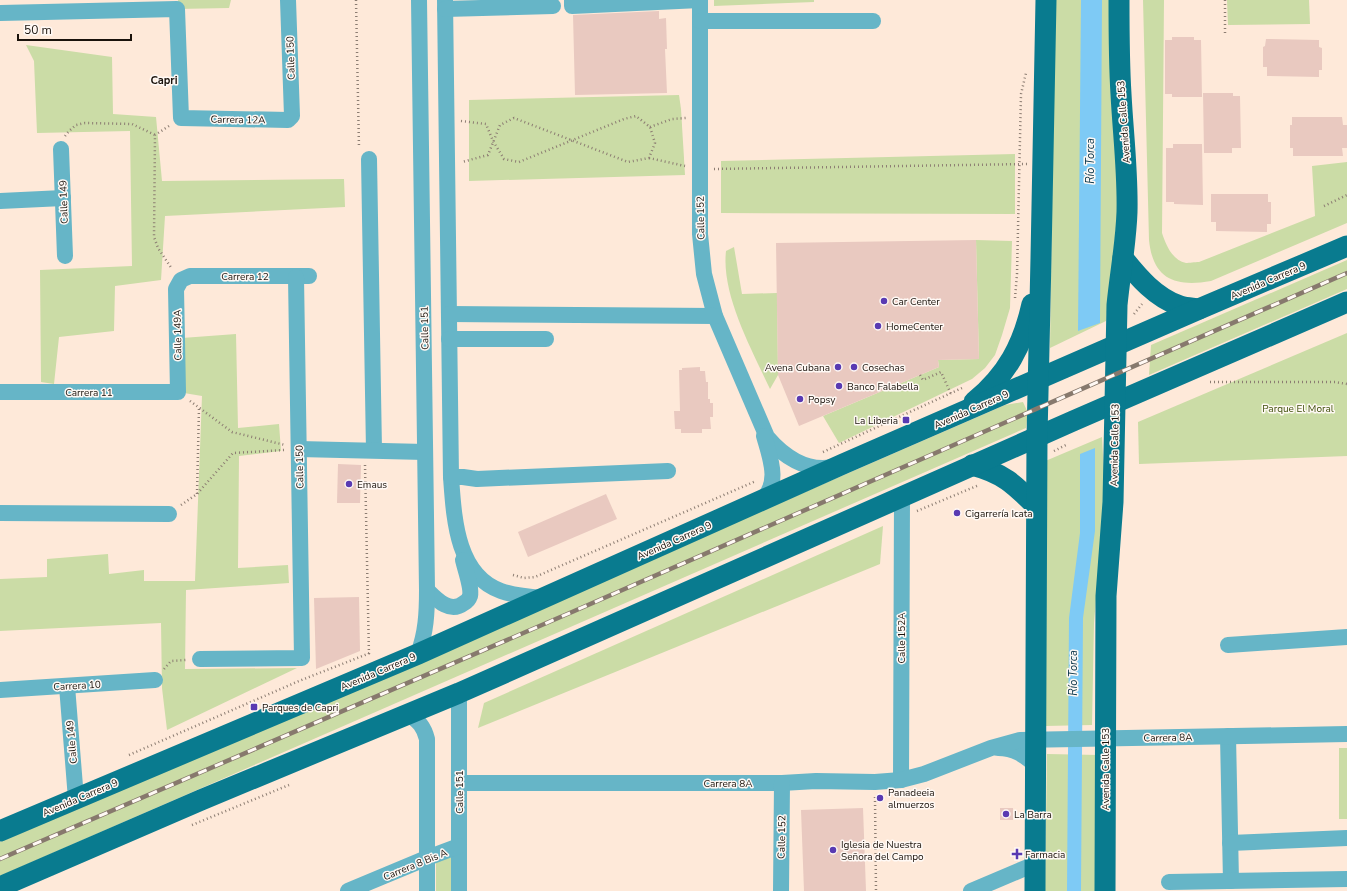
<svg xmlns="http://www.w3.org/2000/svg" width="1347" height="891" viewBox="0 0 1347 891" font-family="'Nunito Sans',sans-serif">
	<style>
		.green { fill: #cbdca6 }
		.water { fill: #7ecaf5 }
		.building { fill: #e9c9c0 }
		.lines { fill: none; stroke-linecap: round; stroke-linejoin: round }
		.path { stroke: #8c7d72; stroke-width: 2.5; stroke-dasharray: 1 3; stroke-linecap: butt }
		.minor { stroke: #66b5c7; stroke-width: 16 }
		.major { stroke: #097b8f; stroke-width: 21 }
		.rail-casing { stroke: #87796d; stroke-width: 4.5 }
		.rail { stroke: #fff9f5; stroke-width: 3; stroke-dasharray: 9; stroke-linecap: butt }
		.poi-dot { fill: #593ab2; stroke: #fff9f5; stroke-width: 1.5 }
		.labels { text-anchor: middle; stroke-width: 3; stroke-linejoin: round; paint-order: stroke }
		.street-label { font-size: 10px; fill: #1a120b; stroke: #fff9f5 }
		.poi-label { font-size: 10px; fill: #1a120b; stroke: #fff9f5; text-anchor: start }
		.park-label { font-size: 10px; fill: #3d4d07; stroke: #fff9f5 }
		.neighbourhood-label { font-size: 11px; font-weight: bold; fill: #1a120b; stroke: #fff9f5 }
		.water-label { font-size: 11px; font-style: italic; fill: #002e43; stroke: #fff9f5 }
	</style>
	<rect width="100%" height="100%" fill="#fee9d9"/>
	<g class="green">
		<path d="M 178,0 L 231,0 L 229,8 L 177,9 Z"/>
		<path d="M 714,0 L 814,0 L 814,2 L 714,6 Z"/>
		<path d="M 1055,0 L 1109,0 L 1118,210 L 1106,321 L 1050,348 Z"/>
		<path d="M 1143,0 L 1164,0 L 1162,233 C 1166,245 1172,260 1186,263 C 1189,263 1195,262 1199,262 L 1315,216 L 1312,166 L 1347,162 L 1347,223 L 1211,281 C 1176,287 1153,280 1149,240 Z"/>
		<path d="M 1227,0 L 1309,0 L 1310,24 L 1228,25 Z"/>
		<path d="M 26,45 L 112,57 L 113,114 L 156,117 L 162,181 L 344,179 L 345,207 L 165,216 L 161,280 L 115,286 L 114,331 L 59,337 L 54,384 L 41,382 L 40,270 L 132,266 L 130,131 L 37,133 L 34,61 Z"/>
		<path d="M 679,95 L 681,109 L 685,175 L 469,181 L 469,100 Z"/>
		<path d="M 1015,154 L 1015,214 L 721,213 L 721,161 Z"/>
		<path d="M 976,240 L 1012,241 L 1010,308 L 1002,335 L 995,355 L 985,368 L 972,379 L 839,443 L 823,416 L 939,367 L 938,360 L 979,359 Z"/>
		<path d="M 734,247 L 742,294 L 777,293 L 778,375 L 770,389 C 752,350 721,295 726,251 Z"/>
		<path d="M 1347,260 L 1347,289 L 1149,375 L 1151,345 Z"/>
		<path d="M 1347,333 L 1347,456 L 1139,464 L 1138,422 Z"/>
		<path d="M 236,334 L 238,428 L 279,424 L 281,451 L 239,456 L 238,568 L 288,565 L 289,583 L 186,590 L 185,669 L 297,668 L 167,730 L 162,688 L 161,623 L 0,631 L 0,579 L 47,577 L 47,559 L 108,554 L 109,574 L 144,570 L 144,581 L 195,581 L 202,396 L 184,393 L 182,338 Z"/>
		<path d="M 1023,402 L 1028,413 L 1026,428 L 0,876 L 0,842 L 1005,405 Z"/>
		<path d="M 1102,437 L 1105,492 L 1094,623 L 1092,725 L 1045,726 L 1043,462 Z"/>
		<path d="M 883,526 L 880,564 L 478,728 L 484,703 Z"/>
		<rect x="1339" y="748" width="8" height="71"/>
		<path d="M 1047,754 L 1099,755 L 1098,891 L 1045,891 Z"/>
		<path d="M 453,856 L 453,891 L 436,891 L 436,862 Z"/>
	</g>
	<g class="water">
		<path d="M 1081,0 L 1102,0 L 1100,323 L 1078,331 Z"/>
		<path d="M 1095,448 L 1095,531 L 1083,618 L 1081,891 L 1067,891 L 1069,618 L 1080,533 L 1080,454 Z"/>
	</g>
	<g class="building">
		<path d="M 659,11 L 659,19 L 666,18 L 667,49 L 665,49 L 667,93 L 575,95 L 573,15 Z"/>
		<path d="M 1172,37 L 1194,37 L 1194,40 L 1201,40 L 1202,97 L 1172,97 L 1172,94 L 1165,94 L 1165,40 L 1172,40 Z"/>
		<path d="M 1266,39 L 1319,40 L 1319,47 L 1322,48 L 1322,70 L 1319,70 L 1319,77 L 1267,76 L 1267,67 L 1263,67 L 1263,47 L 1265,46 Z"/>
		<path d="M 1203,93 L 1233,93 L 1233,96 L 1240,96 L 1241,148 L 1232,148 L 1232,153 L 1204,153 Z"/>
		<path d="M 1292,117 L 1342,117 L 1343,125 L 1347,125 L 1347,148 L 1342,148 L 1343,156 L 1293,156 L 1293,148 L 1290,148 L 1290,125 L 1292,125 Z"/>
		<path d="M 1173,144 L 1202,144 L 1203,205 L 1174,204 L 1174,202 L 1166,202 L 1166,148 L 1173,148 Z"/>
		<path d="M 1211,194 L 1268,194 L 1268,202 L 1271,202 L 1271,224 L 1267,224 L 1267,232 L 1216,231 L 1216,222 L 1211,222 Z"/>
		<path d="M 976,240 L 979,359 L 938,360 L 939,367 L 799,426 L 778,375 L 776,243 Z"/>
		<path d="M 700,367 L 700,371 L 705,371 L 706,382 L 708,382 L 708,399 L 710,399 L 710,403 L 713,403 L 713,417 L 710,417 L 711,429 L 702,429 L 702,433 L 681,433 L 681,429 L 675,429 L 674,411 L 680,411 L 679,370 L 682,370 L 682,368 Z"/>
		<path d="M 338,464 L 361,465 L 360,503 L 337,503 Z"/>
		<path d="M 606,494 L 617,519 L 528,557 L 518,532 Z"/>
		<path d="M 359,597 L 360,651 L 316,669 L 314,598 Z"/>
		<path d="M 863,808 L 866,891 L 804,891 L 801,810 Z"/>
		<rect x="1000" y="808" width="13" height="12"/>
	</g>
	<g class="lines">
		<g class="path">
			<path d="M 356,0 L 359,148"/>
			<path d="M 1225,0 L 1225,34"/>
			<path d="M 461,121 L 486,124 L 493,141 L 504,159 L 519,162 L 624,119 L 636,116 L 650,127 L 655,143 L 649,158 L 628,162 L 514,118 L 500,125 L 488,155 L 462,162"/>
			<path d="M 169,126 L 155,135 L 154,237 L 158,248 L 172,269"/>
			<path d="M 650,127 L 672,119 L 686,118"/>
			<path d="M 65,136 L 69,131 L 76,125 L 85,123 L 132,124 L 155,135"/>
			<path d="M 649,158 L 685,166"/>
			<path d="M 714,169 L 1027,164"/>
			<path d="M 1324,206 L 1347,195"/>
			<path d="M 1015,298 L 1017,274 L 1021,94 L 1026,73"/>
			<path d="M 1134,314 L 1142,304"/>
			<path d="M 920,375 L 923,380 L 941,372 L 951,394"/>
			<path d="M 1210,382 L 1335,382 L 1347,384"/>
			<path d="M 190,401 L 232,432 L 285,445"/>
			<path d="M 1054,451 L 1068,444"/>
			<path d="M 823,452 L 962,388"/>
			<path d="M 365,465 L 369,656"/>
			<path d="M 197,494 L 199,408"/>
			<path d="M 181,505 L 197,494 L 233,453 L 284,450"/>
			<path d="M 917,511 L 979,485"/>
			<path d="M 513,575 L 524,578 L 535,577 L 756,481"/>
			<path d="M 164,669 L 171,661 L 186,660"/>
			<path d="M 129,755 L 299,681 L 370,653"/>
			<path d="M 875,797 L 876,891"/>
			<path d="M 192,825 L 289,785"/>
		</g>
		<g class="minor">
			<path d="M 445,0 L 451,477 C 454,517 456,575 501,591 C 515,596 529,597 543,598"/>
			<path d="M 572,0 L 572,6 L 700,0"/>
			<path d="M 700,0 L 700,234 L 704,274 L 715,316 L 767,437 C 783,456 806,472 832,467"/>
			<path d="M 445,9 L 553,6"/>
			<path d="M 0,13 L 177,9 L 181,118 L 288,120 L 292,116 L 288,0"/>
			<path d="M 700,21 L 873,21"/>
			<path d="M 61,149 L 65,256"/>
			<path d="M 369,159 L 374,450"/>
			<path d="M 0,201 L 63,198"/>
			<path d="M 449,314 L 715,316"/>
			<path d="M 449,339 L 546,339"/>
			<path d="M 0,392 L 178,392 L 176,289 L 181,280 L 190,276 L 309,276"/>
			<path d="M 299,449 L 425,452"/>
			<path d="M 451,477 L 463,477 L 477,479 L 668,471"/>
			<path d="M 761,501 C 781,483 770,458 764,436"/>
			<path d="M 0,513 L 169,514"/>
			<path d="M 427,590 C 437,600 450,614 464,603 C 466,602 469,599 470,596 C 472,588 465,569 463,560"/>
			<path d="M 1228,645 L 1347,637"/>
			<path d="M 418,654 C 426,633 427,613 427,590 L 419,0"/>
			<path d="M 200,659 L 302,658 L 296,277"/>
			<path d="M 67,686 L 76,799"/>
			<path d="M 0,690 L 155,680"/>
			<path d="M 459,693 L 459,891"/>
			<path d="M 408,714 C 419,721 424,727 427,739 L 427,891"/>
			<path d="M 1228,736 L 1231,881"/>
			<path d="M 998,748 C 1014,748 1025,755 1036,766"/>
			<path d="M 901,780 L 902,496"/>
			<path d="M 459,783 L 782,783 L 816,781 L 875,782 L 901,780 L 924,774 L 991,748 L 1020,740 L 1347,734"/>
			<path d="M 1230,843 L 1347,838"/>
			<path d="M 1169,882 L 1347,879"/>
			<path d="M 348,891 L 427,858 L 459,846"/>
			<path d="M 781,891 L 782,783"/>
			<path d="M 971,891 L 1035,864"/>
		</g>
		<g class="major">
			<path d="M 1123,258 C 1138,277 1156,298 1180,306 C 1186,308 1193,308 1199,309"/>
			<path d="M 974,402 C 1007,375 1023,345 1032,304"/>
			<path d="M 972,465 C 1003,473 1014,484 1036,506"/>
			<path d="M 0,831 L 418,654 L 843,464 L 1199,309 L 1347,246"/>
			<path d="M 0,887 L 201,800 L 459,693 L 1073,421 L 1347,302"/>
			<path d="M 1035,891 L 1037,437 L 1041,258 L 1046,0"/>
			<path d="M 1105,891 L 1106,596 L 1113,502 L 1117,305 C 1120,274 1126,243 1127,212 C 1128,173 1123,133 1121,94 C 1119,63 1119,31 1119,0"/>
		</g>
		<g class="rail-casing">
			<path id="rail" d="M 0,859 L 572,612 L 1347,273"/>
		</g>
		<use href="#rail" class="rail"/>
	</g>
	<g class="poi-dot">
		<circle cx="884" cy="301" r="4"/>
		<circle cx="878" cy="326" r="4"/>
		<circle cx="838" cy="367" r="4"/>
		<circle cx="854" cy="367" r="4"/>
		<circle cx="839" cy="386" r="4"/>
		<circle cx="800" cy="399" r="4"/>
		<rect x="902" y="416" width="8" height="8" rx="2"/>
		<circle cx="349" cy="484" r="4"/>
		<circle cx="957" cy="513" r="4"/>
		<rect x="250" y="703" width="8" height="8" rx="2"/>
		<circle cx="880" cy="798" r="4"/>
		<circle cx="1006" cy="814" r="4"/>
		<circle cx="833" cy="850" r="4"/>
		<path d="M1015 848h4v4h4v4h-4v4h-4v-4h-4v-4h4z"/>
	</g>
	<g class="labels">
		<g class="street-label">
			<text transform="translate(290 58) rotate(-92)" y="4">Calle 150</text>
			<text transform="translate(238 119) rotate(1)" y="4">Carrera 12A</text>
			<text transform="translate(1123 122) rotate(-94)" y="4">Avenida Calle 153</text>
			<text transform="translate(63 202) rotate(-92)" y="4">Calle 149</text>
			<text transform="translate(700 218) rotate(-91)" y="4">Calle 152</text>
			<text x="245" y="280">Carrera 12</text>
			<text transform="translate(1268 280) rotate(-23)" y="4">Avenida Carrera 9</text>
			<text transform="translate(424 328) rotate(-91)" y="4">Calle 151</text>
			<text transform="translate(177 335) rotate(-91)" y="4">Calle 149A</text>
			<text x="89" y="396">Carrera 11</text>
			<text transform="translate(971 409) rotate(-24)" y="4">Avenida Carrera 9</text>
			<text transform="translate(1114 445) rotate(-89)" y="4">Avenida Calle 153</text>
			<text transform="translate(299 467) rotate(-91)" y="4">Calle 150</text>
			<text transform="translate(674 540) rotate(-24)" y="4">Avenida Carrera 9</text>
			<text transform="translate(901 638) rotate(-90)" y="4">Calle 152A</text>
			<text transform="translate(378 671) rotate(-23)" y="4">Avenida Carrera 9</text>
			<text transform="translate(77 685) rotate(-3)" y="4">Carrera 10</text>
			<text transform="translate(1168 737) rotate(-1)" y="4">Carrera 8A</text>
			<text transform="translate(71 742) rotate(-95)" y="4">Calle 149</text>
			<text transform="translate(1105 769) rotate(-90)" y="4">Avenida Calle 153</text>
			<text x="728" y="787">Carrera 8A</text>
			<text transform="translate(459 792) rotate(-90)" y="4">Calle 151</text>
			<text transform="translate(80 797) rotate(-23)" y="4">Avenida Carrera 9</text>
			<text transform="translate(781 837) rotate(-89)" y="4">Calle 152</text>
			<text transform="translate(415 864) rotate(-22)" y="4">Carrera 8 Bis A</text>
		</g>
		<g class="poi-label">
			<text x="892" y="305">Car Center</text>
			<text x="886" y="330">HomeCenter</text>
			<text x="830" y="371" text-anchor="end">Avena Cubana</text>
			<text x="862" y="371">Cosechas</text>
			<text x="847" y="390">Banco Falabella</text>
			<text x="808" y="403">Popsy</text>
			<text x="898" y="424" text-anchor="end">La Liberia</text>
			<text x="357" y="488">Emaus</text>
			<text x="965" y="517">Cigarrería Icata</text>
			<text x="262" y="711">Parques de Capri</text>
			<text x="888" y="796">Panadeeia<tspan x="888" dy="12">almuerzos</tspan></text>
			<text x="1014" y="818">La Barra</text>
			<text x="841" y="848">Iglesia de Nuestra<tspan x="841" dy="12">Señora del Campo</tspan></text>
			<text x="1025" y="858">Farmacia</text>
		</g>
		<g class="park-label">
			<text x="1298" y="412">Parque El Moral</text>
		</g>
		<g class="neighbourhood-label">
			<text x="164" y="84">Capri</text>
		</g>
		<g class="water-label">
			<text transform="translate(1090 161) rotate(-90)" y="4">Río Torca</text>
			<text transform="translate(1073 673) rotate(-90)" y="4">Río Torca</text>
		</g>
	</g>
	<path d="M18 34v6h113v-6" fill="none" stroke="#1a120b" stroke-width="2"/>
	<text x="24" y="34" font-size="12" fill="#1a120b" stroke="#fff9f5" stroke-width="3" paint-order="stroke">50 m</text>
</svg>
